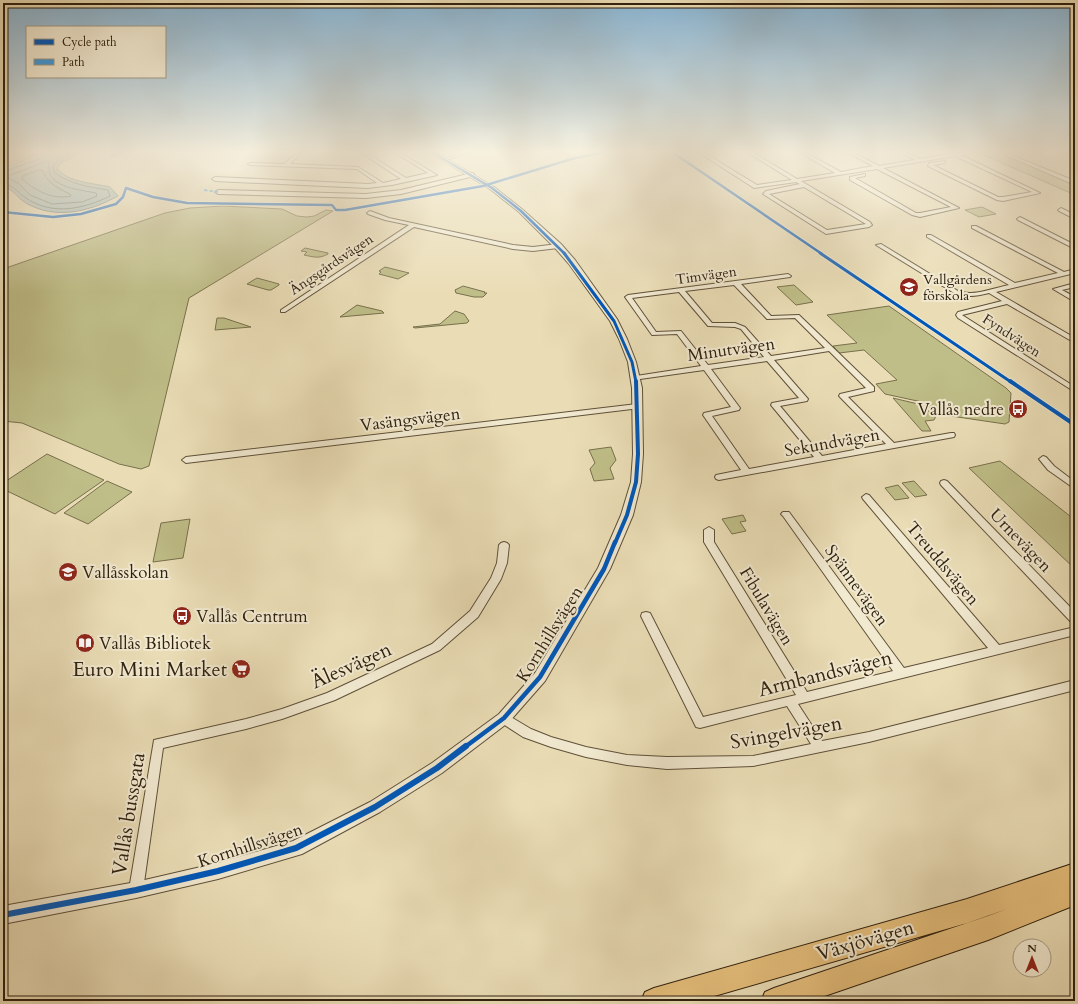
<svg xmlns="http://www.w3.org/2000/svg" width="1078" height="1004" viewBox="0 0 1078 1004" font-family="Cardo,serif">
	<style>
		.green { fill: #bfbe88; stroke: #78704c }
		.water { fill: #9cb9b8; stroke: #717c74 }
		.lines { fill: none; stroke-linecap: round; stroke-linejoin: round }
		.shore { stroke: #666d64; stroke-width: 1 }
		.minor-casing { stroke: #5e5039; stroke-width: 2 }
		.tertiary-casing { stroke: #5e5039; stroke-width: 2 }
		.trunk-casing { stroke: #30210f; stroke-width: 2 }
		.minor { fill: #f1e9d0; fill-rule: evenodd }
		.tertiary { fill: #f1e9d0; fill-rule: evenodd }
		.trunk { fill: #e5be7b; fill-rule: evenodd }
		.quiet { stroke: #3e9bde; stroke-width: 2; stroke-dasharray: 3.5 2; stroke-linecap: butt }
		.cycleway-far4-casing { stroke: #f1e9d0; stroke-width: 4 }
		.cycleway-far3-casing { stroke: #f1e9d0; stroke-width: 5 }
		.cycleway-far2-casing { stroke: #f1e9d0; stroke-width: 6 }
		.cycleway-far1-casing { stroke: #f1e9d0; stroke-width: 7 }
		.cycleway-casing { stroke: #f1e9d0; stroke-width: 8 }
		.cycleway-far4 { stroke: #0057b8; stroke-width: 2.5 }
		.cycleway-far3 { stroke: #0057b8; stroke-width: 3 }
		.cycleway-far2 { stroke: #0057b8; stroke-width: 4 }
		.cycleway-far1 { stroke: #0057b8; stroke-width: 4.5 }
		.cycleway { stroke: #0057b8; stroke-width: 6 }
		.labels { text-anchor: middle; stroke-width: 4; stroke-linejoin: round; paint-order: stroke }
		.far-street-label { font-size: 14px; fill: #30210f; stroke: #f1e9d0 }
		.far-poi-label { font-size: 14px; fill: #30210f; stroke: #f1e9d0; text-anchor: start }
		.street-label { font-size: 17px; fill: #30210f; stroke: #f1e9d0 }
		.poi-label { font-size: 17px; fill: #30210f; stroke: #f1e9d0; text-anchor: start }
		.near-street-label { font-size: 20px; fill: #30210f; stroke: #f1e9d0 }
		.near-poi-label { font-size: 20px; fill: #30210f; stroke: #f1e9d0; text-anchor: end }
	</style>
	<rect width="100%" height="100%" fill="#eaddb6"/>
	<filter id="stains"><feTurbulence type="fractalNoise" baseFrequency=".005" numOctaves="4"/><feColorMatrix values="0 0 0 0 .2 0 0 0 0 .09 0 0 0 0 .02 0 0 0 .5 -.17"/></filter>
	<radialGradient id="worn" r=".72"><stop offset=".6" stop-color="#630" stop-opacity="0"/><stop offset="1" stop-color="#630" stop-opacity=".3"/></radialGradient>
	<g class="green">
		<path d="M 3,152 L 41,152 L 3,165 Z"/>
		<path d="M 977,152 L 996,152 L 1065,180 L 1075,186 L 1075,195 Z"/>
		<path d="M 223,206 L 282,209 L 297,216 L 307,217 L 314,216 L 326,210 L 333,211 L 189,298 L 149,466 L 141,469 L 119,464 L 22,423 L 3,421 L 3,269 L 165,213 L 190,208 Z"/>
		<path d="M 982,207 L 996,214 L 979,217 L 965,210 Z"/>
		<path d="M 305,248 L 328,253 L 328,254 C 319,259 314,257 304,255 L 307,252 L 301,251 Z"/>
		<path d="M 385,267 L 409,273 L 398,279 L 379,274 L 381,272 L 379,271 Z"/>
		<path d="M 257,278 L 279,284 L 279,285 L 271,290 L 268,290 L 247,284 Z"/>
		<path d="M 794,285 L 813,302 L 796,305 L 777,287 Z"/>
		<path d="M 463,286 L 485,292 L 484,293 L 487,293 L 483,297 L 474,297 L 456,293 L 455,290 Z"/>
		<path d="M 357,305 L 382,311 L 384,313 L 340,317 Z"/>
		<path d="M 889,306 L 1006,388 L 1011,393 L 1009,422 L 1005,424 L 944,415 L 933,410 L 922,402 L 885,394 L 876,384 L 897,380 L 864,350 L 839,353 L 833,346 L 857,343 L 827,315 Z"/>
		<path d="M 455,311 L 464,314 L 469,321 L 467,323 L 415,328 L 413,327 L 440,324 Z"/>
		<path d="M 217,318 L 224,318 L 251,327 L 215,330 Z"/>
		<path d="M 893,398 L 918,404 L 936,416 L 934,420 L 925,421 L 931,431 L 922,431 Z"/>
		<path d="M 611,447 L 616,460 L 610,468 L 614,479 L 594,481 L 590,469 L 595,463 L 589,450 Z"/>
		<path d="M 47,454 L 104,480 L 55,514 L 3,489 L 3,483 Z"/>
		<path d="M 1000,461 L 1075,520 L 1075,569 L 969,468 Z"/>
		<path d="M 107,481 L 132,492 L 88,524 L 64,513 Z"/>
		<path d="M 914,481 L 927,495 L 915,497 L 902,483 Z"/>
		<path d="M 898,485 L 909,498 L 895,500 L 885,488 Z"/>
		<path d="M 743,515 L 746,521 L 740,522 L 746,531 L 732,534 L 722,519 Z"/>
		<path d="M 190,519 L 183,558 L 153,562 L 161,523 Z"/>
	</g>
	<path class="water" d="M 49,152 L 81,152 L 61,163 L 57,168 C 68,183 94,183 110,187 L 118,196 C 89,212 55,220 26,203 C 17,198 14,189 3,187 L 3,168 L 34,156 Z"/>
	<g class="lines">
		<g class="shore">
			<path d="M 48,161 C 50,166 48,171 51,176 C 60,189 82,190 96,193 L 97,196 L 82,202 L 52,204 L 30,195 L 18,183 L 8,178 L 9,176 Z"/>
			<path d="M 39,170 L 42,170 C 48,183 57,188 70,194 L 71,196 C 52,200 36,191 22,179 L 23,176 Z"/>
			<path d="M 3,172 L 44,157 L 47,152"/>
			<path d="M 3,184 C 14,185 18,193 26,198 C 52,216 84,209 110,196 L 108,190 C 89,187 69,184 54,172 L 53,166 L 59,159 L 73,152"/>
		</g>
		<g class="minor-casing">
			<g id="minor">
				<path d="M 113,152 L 117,152 L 114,156 L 110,156 Z"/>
				<path d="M 298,152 L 302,152 L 290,164 L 358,167 L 383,183 L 401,179 L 360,152 L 365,152 L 406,178 L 428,173 L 394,152 L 399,152 L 437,175 L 392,185 L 368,188 L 215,181 L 212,179 L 215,177 L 368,184 L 377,183 L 357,169 L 250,165 L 248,164 L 250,163 L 284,164 Z"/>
				<path d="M 466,152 L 472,152 L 446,160 L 444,159 Z"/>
				<path d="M 698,152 L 703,152 L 757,185 L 792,180 L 747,152 L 752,152 L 797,179 L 835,173 L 799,152 L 804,152 L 841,172 L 873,166 L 847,152 L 852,152 L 879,166 L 915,160 L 900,152 L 905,152 L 920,159 L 955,153 L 973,152 L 973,153 L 961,155 L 1040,193 L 1003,201 L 997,200 L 928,166 L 929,163 L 945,161 L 945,163 L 933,165 L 998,197 L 1003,197 L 1032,192 L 955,156 L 883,168 L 959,208 L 920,217 L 912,215 L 850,180 L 850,177 L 865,174 L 865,176 L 855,178 L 916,213 L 920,213 L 951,207 L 877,169 L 801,181 L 870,222 L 872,225 L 869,227 L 826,234 L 763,194 L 766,191 L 800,184 L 796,182 L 754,188 ZM 804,187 L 866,224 L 827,230 L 769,194 Z"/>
				<path d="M 999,152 L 1004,152 L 1075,181 L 1075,185 Z"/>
				<path d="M 472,173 L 474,174 L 474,176 L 401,194 L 366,198 L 218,194 L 215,192 L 218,190 L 366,194 L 401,190 Z"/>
				<path d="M 1061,208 L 1075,215 L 1075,219 L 1059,211 L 1058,210 Z"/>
				<path d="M 370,211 L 389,218 L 513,245 L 533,247 L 558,244 L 561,246 L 558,248 L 533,251 L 513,249 L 414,227 L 285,312 L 281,312 L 281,310 L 409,225 L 385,220 L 368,214 L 367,213 Z"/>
				<path d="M 1020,217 L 1075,245 L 1075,249 L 1018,220 L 1017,219 Z"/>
				<path d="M 972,226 L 976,226 L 1064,272 L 1075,269 L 1075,273 L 996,292 L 1075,338 L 1075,343 L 1007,304 L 962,315 L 1075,387 L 1075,392 L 958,318 L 956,315 L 958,312 L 1002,301 L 989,293 C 976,296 967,298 954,293 L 876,245 L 881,244 L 958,291 C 974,297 993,288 1009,285 L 927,237 L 927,235 L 931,235 L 1015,283 L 1058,273 L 972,228 Z"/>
				<path d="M 788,274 L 791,276 L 790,277 L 741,284 L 771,316 L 799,315 L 874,387 L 874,391 L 848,397 L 894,443 L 951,433 L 954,433 L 955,435 L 954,437 L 719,480 L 716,479 L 715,477 L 716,475 L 741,470 L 703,415 L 704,413 L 731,407 L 704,370 L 633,380 L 633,376 L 636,376 L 701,366 L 677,334 L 652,335 L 625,297 L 628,295 ZM 734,285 L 767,319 L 795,318 L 825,348 L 771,356 L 745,327 L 735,323 L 712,323 L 685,291 ZM 679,292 L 708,326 L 735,327 L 741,329 L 764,357 L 708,365 L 681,331 L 656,332 L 632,298 ZM 829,351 L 866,388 L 840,394 L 839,396 L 886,444 L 822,456 L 780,406 L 807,401 L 808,399 L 774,360 ZM 767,361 L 799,398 L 772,403 L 771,405 L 814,457 L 749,469 L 712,416 L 739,410 L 740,408 L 711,369 Z"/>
				<path d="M 1075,283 L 1075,287 L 1062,290 L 1075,297 L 1075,302 L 1053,289 Z"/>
				<path d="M 637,404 L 640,404 L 641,406 L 640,408 L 186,463 L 182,460 L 186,457 Z"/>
				<path d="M 1043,456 L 1046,457 L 1054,466 L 1075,482 L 1075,489 L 1048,470 L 1039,459 Z"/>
				<path d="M 944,480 L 947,481 L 1075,612 L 1075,623 L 1071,622 L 941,485 L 940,483 L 941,481 Z"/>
				<path d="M 866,494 L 869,495 L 999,645 L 1075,627 L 1075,635 L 798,704 L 822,741 L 869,732 L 1075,680 L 1075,690 L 869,742 L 753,766 L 667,769 L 627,765 L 586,757 L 551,747 L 523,737 L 500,722 L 498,718 L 500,714 L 504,713 L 531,729 L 551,737 L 586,747 L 627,755 L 667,757 L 753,756 L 811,744 L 787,706 L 700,728 L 696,727 L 641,616 L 642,613 L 646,612 L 650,613 L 703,717 L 796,695 L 704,542 L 704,530 L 709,527 L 714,530 L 714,542 L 807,692 L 893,671 L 783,516 L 781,514 L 783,512 L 789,512 L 904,668 L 988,648 L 863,499 L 862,497 Z"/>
				<path d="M 504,542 L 507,543 L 509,545 L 507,563 L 501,579 L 478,617 L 440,650 L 335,700 L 282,719 L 246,729 L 163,748 L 143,890 L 141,895 L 136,897 L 131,895 L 129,890 L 154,740 L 246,719 L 282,709 L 327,693 L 432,644 L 470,611 L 491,578 L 497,563 L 499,545 L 501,543 Z"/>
			</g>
		</g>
		<g class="tertiary-casing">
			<path id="tertiary" d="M 429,152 L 435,152 L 494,187 L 523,210 L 561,244 L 575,260 L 617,319 L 627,339 L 636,362 L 642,388 L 643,454 L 641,482 L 633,515 L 610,569 L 545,681 L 509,722 L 442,773 L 380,812 L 302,854 L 218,879 L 136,898 L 3,924 L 3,906 L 136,882 L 218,863 L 293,841 L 370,802 L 432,763 L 499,714 L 535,673 L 598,568 L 621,515 L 631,482 L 633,454 L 632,388 L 628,362 L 619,339 L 610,321 L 569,264 L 555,248 L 519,212 L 490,189 Z"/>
		</g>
		<g class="trunk-casing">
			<path id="trunk" d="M 1075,863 L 1075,905 L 988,940 L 810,1001 L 761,1001 L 765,992 L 774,988 L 988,916 L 1007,909 L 967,923 L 697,1001 L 641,1001 L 645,992 L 654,988 L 967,899 Z"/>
		</g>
		<use href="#minor" class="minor"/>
		<use href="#tertiary" class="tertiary"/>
		<use href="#trunk" class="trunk"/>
		<path class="quiet" d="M 204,190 L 218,192"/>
		<g class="cycleway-far4-casing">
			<g id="cycleway-far4">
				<path d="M 432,152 L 492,188 L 521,211 L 565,254"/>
				<path d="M 672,152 L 822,254"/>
				<path d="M 3,212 L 53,217 L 81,214 L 116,204 L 123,197 L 126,188 L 153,197 L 187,203 L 332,205 L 336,210 L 345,210 L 483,186 L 575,158 L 607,152"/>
			</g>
		</g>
		<g class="cycleway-far3-casing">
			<g id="cycleway-far3">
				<path d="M 564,253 L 614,321 L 632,362 L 636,382"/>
				<path d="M 820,253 L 1011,382"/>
			</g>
		</g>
		<g class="cycleway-far2-casing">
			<g id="cycleway-far2">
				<path d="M 1010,381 L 1075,425"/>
				<path d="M 615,543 L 627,515 L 636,482 L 638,454 L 636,381"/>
			</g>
		</g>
		<g class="cycleway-far1-casing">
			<path id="cycleway-far1" d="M 465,747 L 504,718 L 540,677 L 604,569 L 615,542"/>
		</g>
		<g class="cycleway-casing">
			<path id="cycleway" d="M 3,915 L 136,890 L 218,871 L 296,848 L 375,807 L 437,768 L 466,746"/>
		</g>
		<use href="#cycleway-far4" class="cycleway-far4"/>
		<use href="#cycleway-far3" class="cycleway-far3"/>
		<use href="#cycleway-far2" class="cycleway-far2"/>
		<use href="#cycleway-far1" class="cycleway-far1"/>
		<use href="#cycleway" class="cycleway"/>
	</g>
	<linearGradient id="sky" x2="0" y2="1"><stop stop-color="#89b6d5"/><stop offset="0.52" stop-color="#f6f0de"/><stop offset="1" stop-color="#f6f0de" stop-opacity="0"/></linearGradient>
	<rect width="1078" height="292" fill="url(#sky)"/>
	<defs>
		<g id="school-disc" transform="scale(1)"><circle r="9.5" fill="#8f2418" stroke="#f1e9d0"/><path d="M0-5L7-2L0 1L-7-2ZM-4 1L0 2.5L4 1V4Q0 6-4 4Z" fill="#fff"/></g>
		<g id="bus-disc" transform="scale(1)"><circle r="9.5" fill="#8f2418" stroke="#f1e9d0"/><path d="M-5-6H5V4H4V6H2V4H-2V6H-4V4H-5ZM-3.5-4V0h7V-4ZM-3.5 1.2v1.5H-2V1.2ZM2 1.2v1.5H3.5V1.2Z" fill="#fff"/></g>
		<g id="library-disc" transform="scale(1)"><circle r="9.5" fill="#8f2418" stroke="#f1e9d0"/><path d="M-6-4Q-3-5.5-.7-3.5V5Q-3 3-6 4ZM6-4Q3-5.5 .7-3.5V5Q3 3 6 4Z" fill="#fff"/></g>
		<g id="supermarket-disc" transform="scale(1)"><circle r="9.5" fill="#8f2418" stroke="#f1e9d0"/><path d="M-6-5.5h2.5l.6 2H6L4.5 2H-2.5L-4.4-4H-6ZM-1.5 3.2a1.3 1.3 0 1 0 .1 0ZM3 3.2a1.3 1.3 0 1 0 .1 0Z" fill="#fff"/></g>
	</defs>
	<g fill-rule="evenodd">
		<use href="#school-disc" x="909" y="287"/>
		<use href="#bus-disc" x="1018" y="409"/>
		<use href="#school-disc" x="68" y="572"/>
		<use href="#bus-disc" x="182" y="616"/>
		<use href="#library-disc" x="85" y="643"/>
		<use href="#supermarket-disc" x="241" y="669"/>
	</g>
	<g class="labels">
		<g class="far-street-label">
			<text transform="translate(331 264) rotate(-34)" y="5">Ängsgårdsvägen</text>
			<text transform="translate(706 275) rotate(-8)" y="5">Timvägen</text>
			<text transform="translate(1012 335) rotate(33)" y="5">Fyndvägen</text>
		</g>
		<g class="far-poi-label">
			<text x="923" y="284">Vallgårdens<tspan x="923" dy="16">förskola</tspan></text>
		</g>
		<g class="street-label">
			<text transform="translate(731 349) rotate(-8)" y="6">Minutvägen</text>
			<text transform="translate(410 419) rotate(-7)" y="6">Vasängsvägen</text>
			<text transform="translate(832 442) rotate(-10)" y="6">Sekundvägen</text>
			<text transform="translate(1021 540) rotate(46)" y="6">Urnevägen</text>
			<text transform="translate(943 563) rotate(50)" y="6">Treuddsvägen</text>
			<text transform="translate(857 585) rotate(54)" y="6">Spännevägen</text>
			<text transform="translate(767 606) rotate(59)" y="6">Fibulavägen</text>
			<text transform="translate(549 634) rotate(-58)" y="6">Kornhillsvägen</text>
			<text transform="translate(250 845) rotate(-18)" y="6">Kornhillsvägen</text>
		</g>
		<g class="poi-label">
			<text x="1004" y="415" text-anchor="end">Vallås nedre</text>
			<text x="82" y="578">Vallåsskolan</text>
			<text x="196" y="622">Vallås Centrum</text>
			<text x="99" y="649">Vallås Bibliotek</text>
		</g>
		<g class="near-street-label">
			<text transform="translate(351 665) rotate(-24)" y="7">Älesvägen</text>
			<text transform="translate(825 673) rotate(-14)" y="7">Armbandsvägen</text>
			<text transform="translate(786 732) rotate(-10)" y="7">Svingelvägen</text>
			<text transform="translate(128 814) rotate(-81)" y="7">Vallås bussgata</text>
			<text transform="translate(865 940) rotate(-16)" y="7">Växjövägen</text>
		</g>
		<g class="near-poi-label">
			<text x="227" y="676">Euro Mini Market</text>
		</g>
	</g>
	<rect width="1078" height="1004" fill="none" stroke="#eaddb6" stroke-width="16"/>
	<rect x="4" y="4" width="1070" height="996" fill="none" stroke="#30210f" stroke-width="2"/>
	<rect x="8" y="8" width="1062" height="988" fill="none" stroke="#30210f"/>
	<rect x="26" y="26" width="140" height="52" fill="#f1e9d0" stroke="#a49983"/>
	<rect x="34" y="39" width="20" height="6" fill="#0057b8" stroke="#a49983"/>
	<text x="62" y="46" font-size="12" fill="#30210f">Cycle path</text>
	<rect x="34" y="59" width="20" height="6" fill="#3e9bde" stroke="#a49983"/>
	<text x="62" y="66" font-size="12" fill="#30210f">Path</text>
	<g transform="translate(1032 958)"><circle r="19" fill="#f1e9d0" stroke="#a49983"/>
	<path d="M0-3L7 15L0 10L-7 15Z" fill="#8f2418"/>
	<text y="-6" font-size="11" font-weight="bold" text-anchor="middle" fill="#30210f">N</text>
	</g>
	<rect width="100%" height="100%" filter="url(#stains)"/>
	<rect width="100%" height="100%" fill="url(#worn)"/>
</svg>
